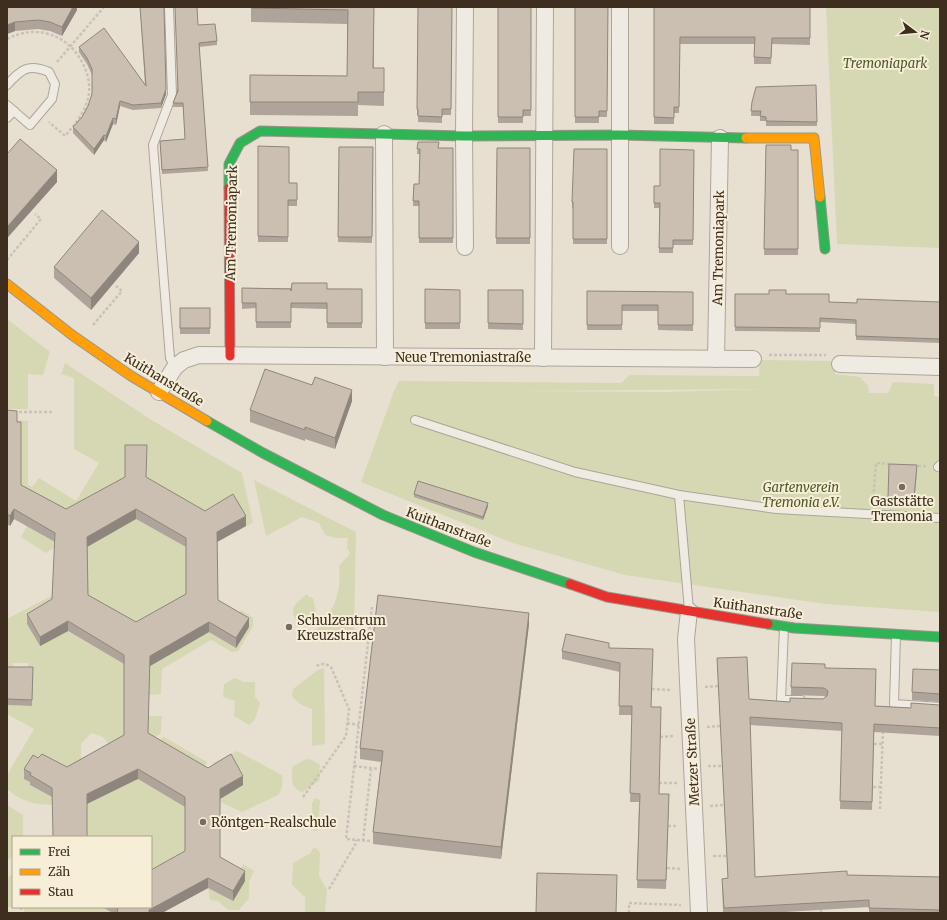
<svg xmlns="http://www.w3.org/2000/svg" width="947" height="920" viewBox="0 0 947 920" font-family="Merriweather,serif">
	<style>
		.green { fill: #d6d7b3; fill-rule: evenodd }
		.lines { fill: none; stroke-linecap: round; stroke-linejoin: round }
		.lane-casing { stroke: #ada599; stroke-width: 10 }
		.street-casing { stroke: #ada599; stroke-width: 18 }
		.fast-casing { stroke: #9c958a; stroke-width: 11 }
		.slow-casing { stroke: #9c958a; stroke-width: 11 }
		.jam-casing { stroke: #9c958a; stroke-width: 11 }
		.path { stroke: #c8c2b9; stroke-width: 2.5; stroke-dasharray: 3 2; stroke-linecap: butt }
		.lane { stroke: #efebe3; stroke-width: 8 }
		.street { stroke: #efebe3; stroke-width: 16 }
		.fast { stroke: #30b455; stroke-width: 9 }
		.slow { stroke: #ff9f0a; stroke-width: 9 }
		.jam { stroke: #e5322d; stroke-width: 9 }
		.wall { fill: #afa499; fill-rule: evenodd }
		.shaded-wall { fill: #8e867d }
		.building { fill: #cbbfb2; stroke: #8e867d; fill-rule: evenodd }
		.poi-dot { fill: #786c5e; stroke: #f7eed8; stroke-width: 1.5 }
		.labels { text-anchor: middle; stroke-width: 4; stroke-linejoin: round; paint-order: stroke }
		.park-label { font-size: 13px; font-style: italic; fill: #4d5a26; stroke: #f7eed8 }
		.street-label { font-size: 13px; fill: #3d2e20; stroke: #f7eed8 }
		.poi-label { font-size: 13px; fill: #3d2e20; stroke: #f7eed8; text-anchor: start }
	</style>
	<rect width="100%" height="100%" fill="#e7e0d1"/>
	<g class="green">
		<path d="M 826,7 L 940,7 L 940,248 L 837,244 Z"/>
		<path d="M 7,319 L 50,352 L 43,375 L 28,374 L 28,409 L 7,409 Z"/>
		<path d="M 760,360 L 836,361 L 835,374 L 860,377 L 868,386 L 869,393 L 888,393 L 893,382 L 934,384 L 934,396 L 940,397 L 940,612 L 825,604 L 625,575 L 513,543 L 361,482 L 394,391 L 399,381 L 621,383 L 630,375 L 759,376 ZM 767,389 L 665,392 L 492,391 Z"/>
		<path d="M 65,363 L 153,421 L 242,473 L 253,523 L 246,526 L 205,521 L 146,487 L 146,455 L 125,486 L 66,519 L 20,494 L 17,420 L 28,421 L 28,485 L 32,487 L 39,478 L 76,501 L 99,463 L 74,449 L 74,378 L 61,374 Z"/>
		<path d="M 254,480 L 356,532 L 354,631 L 340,633 L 323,643 L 315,631 C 334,614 342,591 339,566 L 350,554 L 347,547 L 348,538 L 336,538 L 325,535 L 319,523 L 302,517 L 266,536 Z"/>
		<path d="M 136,519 L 186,547 L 186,604 L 136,632 L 88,605 L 87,547 Z"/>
		<path d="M 27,526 L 55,542 L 55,547 L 46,553 L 21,537 Z"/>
		<path d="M 307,594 L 309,597 L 313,598 L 316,612 C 313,619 308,622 300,624 C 286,610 295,604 307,594 Z"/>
		<path d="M 53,595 L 52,609 L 27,624 L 40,646 L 67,631 L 124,664 L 124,745 L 114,751 L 103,737 L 91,733 L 81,744 L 81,757 L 85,767 L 31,782 L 30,785 L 52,797 L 52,805 C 33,804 22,802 7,789 L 7,775 L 34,729 L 7,714 L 7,705 L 32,706 L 33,673 L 29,673 L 28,663 L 13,663 L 12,673 L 7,673 L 7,619 Z"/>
		<path d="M 241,610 L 253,618 L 253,626 L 238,651 L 232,652 L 211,640 L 162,669 L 161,694 L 149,695 L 150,666 L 209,632 L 235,619 Z"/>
		<path d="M 324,668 L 325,744 L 312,746 L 312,709 C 304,706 298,704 292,696 L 293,689 L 318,670 Z"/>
		<path d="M 235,678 L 244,682 L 255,682 L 255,697 L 260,703 L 255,719 L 249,725 L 234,716 L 235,701 L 223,697 L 224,684 Z"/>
		<path d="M 149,716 L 162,716 L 161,733 L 148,742 Z"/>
		<path d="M 164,737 L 207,762 L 204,767 L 153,745 Z"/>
		<path d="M 237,751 L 282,775 C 283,783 283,789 278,795 L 242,812 L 220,802 L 220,799 L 243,785 L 210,776 L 213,763 Z"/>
		<path d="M 306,759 L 312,760 L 320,765 C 319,771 320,776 319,781 L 302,792 C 289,787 293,779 292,767 Z"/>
		<path d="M 138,779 L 185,807 L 185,861 L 151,880 L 151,837 L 87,837 L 87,804 Z"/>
		<path d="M 315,798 L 320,800 L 318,830 L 313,831 L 312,803 Z"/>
		<path d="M 7,805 L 23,815 L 23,837 L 13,837 L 13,857 L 7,860 Z"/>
		<path d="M 316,848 L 320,853 L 319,876 L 327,890 L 325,913 L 305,913 L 305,897 L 292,885 L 293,863 L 311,853 L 312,849 Z"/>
		<path d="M 243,864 L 254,871 L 249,882 L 249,898 L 239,910 L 228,910 L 218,901 L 210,900 L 208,888 L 233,901 L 237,877 Z"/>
		<path d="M 13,874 L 13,907 L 17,907 L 7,907 L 7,878 Z"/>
		<path d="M 24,907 L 102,907 L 113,913 L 24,913 Z"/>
	</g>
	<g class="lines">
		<g class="lane-casing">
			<g id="lane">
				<path d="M 169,7 L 172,95 L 153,145 L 170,358 L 175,367"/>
				<path d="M 7,85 C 21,70 27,63 49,72 L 55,84 L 52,99 L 30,125 L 7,105"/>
				<path d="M 7,118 L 14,111"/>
				<path d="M 415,420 L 575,472 L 679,495 L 776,509 L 940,518"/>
				<path d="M 938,467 L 940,465"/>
				<path d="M 679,495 L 689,610"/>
				<path d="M 784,627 L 781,700 L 801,700"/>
				<path d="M 896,635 L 894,704 L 940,707"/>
			</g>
		</g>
		<g class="street-casing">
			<g id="street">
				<path d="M 465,7 L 464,136 L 465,247"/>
				<path d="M 620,7 L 620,246"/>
				<path d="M 384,134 L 385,357"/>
				<path d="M 543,358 L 545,7"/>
				<path d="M 716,359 L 720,138"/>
				<path d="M 840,364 L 940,367"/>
				<path d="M 159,392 L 175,367 L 184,360 L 199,355 L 753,359"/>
				<path d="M 689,611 L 686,639 L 699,913"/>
			</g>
		</g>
		<g class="fast-casing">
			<g id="fast">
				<path d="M 229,188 L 229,164 L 240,143 L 260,131 L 464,136 L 619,135 L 746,138"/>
				<path d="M 820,197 L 825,249"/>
				<path d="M 207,421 L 263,453 L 383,515 L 474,552 L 570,584"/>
				<path d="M 768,624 L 794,628 L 940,637"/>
			</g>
		</g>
		<g class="slow-casing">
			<g id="slow">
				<path d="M 746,138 L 814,138 L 820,197"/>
				<path d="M 7,284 L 72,335 L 131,376 L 207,421"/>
			</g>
		</g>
		<g class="jam-casing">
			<g id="jam">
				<path d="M 229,188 L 230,356"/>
				<path d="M 570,584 L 607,597 L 768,624"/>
			</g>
		</g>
		<g class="path">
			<path d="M 7,39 C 37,23 70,35 84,66 C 88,75 90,83 89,93 C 87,110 76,123 65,136 L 49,122"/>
			<path d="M 57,62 L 104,7"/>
			<path d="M 7,260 L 41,219 L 35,214"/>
			<path d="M 93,325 L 122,291 L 116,286"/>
			<path d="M 769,355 L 826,355"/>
			<path d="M 14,412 L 52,412"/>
			<path d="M 913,466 L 926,466"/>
			<path d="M 873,502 L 876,463 L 892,464"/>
			<path d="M 705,687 L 718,686"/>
			<path d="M 652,689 L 671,690"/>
			<path d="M 347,723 L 359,725"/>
			<path d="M 707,727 L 720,726"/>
			<path d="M 660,737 L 674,736"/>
			<path d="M 874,744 L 882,744"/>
			<path d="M 354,766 L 379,769"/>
			<path d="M 708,766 L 722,766"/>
			<path d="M 659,783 L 677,783"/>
			<path d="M 873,787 L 881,787"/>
			<path d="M 303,797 L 346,736 L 349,709 L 331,667 C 325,663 321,663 315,667"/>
			<path d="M 710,806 L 724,805"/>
			<path d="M 880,809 L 883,730"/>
			<path d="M 668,826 L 678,826"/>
			<path d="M 363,841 L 371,768"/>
			<path d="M 370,841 L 346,839 L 372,607"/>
			<path d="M 713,856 L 726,856"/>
			<path d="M 667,868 L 681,869"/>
			<path d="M 329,889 L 355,845 L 356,840"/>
			<path d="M 21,907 L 21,913"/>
			<path d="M 821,910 L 821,913"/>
			<path d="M 629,913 L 629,903 L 681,905"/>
		</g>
		<use href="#lane" class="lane"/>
		<use href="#street" class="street"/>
		<use href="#fast" class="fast"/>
		<use href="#slow" class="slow"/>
		<use href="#jam" class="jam"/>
	</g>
	<g class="wall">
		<path d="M 7,7 L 77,7 L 77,10 L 62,36 L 50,31 L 38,29 L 15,31 L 7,34 Z"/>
		<path d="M 140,7 L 164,7 L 166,94 L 161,108 L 133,110 L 120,106 L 116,125 L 113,124 L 106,142 L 104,140 L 94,155 L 73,133 L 73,127 L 82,117 L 88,106 L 92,94 L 92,75 L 87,64 L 79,52 L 79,47 L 145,85 Z"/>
		<path d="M 251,7 L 374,7 L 374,68 L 384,68 L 384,106 L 358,105 L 358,116 L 250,115 L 250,75 L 347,76 L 347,24 L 251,22 Z"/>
		<path d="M 418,7 L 452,7 L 451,115 L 442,115 L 442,123 L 418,122 L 418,115 L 417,115 Z"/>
		<path d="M 498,7 L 531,7 L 531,116 L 523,116 L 523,123 L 498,123 Z"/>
		<path d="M 575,7 L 608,7 L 607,117 L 599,117 L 599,123 L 575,123 Z"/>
		<path d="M 654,7 L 810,7 L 810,45 L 772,44 L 771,64 L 754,64 L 754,44 L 680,44 L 679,113 L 674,113 L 674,124 L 654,124 Z"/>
		<path d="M 198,25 L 217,41 L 217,45 L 199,47 L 208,171 L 162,174 L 160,141 L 185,139 L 183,107 L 173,107 L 173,103 Z"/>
		<path d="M 752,102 L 817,122 L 817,126 L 766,126 L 766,121 L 760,121 L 760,116 L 751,116 Z"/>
		<path d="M 418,142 L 438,148 L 453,148 L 453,243 L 419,243 L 419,206 L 413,206 L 414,184 L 419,184 L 420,154 L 417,154 Z"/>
		<path d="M 766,145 L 791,150 L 798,150 L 798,255 L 764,255 Z"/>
		<path d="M 258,146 L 289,183 L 297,183 L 297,206 L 288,206 L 288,242 L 258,242 Z"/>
		<path d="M 339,147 L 373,147 L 372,243 L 338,242 Z"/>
		<path d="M 497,148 L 530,148 L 530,244 L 496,244 Z"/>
		<path d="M 607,149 L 607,244 L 573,244 L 573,208 L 572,208 L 572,202 Z"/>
		<path d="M 694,150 L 693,245 L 673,245 L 673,253 L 659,253 L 659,208 L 654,208 L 654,196 L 660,186 Z"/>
		<path d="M 7,154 L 57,182 L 8,237 L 7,236 Z"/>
		<path d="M 139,253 L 91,310 L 54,278 L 54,267 Z"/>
		<path d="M 242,288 L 362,289 L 362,328 L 327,328 L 327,309 L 291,308 L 291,328 L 256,328 L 256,308 L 242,309 Z"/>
		<path d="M 425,289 L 460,290 L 460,329 L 425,329 Z"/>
		<path d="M 488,290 L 523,290 L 523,330 L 488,329 Z"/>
		<path d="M 587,291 L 693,292 L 693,331 L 658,330 L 658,311 L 622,311 L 622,330 L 587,330 Z"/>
		<path d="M 735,294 L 786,294 L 829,302 L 857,303 L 940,302 L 940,343 L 856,340 L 856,324 L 820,322 L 820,332 L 735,331 Z"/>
		<rect x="180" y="308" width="30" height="26"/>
		<path d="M 352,401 L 335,449 L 305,439 L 305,441 L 250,422 L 250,410 Z"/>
		<path d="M 7,410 L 17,422 L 21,485 L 66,509 L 146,478 L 205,511 L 246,526 L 217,542 L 218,600 L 249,627 L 236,648 L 209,632 L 150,666 L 148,733 L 208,768 L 243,785 L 220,799 L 220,857 L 245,881 L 233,901 L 208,888 L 162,913 L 113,913 L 102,907 L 151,907 L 185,851 L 185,807 L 138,779 L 52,797 L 30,785 L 30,782 L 24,779 L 24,769 L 38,758 L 67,767 L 124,735 L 124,664 L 68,631 L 40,646 L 27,624 L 27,614 L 52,599 L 55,542 L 14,519 L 10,526 L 7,524 ZM 136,519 L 186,547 L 186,594 L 136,622 L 88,595 L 87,547 Z"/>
		<path d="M 917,471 L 914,504 L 888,503 L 888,497 Z"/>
		<path d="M 414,494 L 488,506 L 483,520 L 414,497 Z"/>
		<path d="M 529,624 L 501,859 L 373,844 L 373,832 L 381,762 L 360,759 L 360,748 Z"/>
		<path d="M 609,648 L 651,707 L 659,794 L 669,794 L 666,889 L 637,888 L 639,802 L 630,802 L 632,715 L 619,715 L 620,672 L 562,659 L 562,651 Z"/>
		<path d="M 717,658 L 749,699 L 790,702 L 823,699 L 826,697 L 824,696 L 791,695 L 791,687 L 825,668 L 875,706 L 911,708 L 940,705 L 940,736 L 874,732 L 872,810 L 840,809 L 842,731 L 750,725 L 755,877 L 847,875 L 940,877 L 940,913 L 869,913 L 869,907 L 769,913 L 723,913 L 722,879 L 728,878 Z"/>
		<path d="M 7,667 L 33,667 L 32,706 L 7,705 Z"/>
		<path d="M 940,670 L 940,702 L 912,700 L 912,692 Z"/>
	</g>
	<g class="shaded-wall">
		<path d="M 73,7 L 77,7 L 77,10 L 62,36 L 62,27 Z"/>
		<path d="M 15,22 L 15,31 L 7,34 L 7,25 Z"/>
		<path d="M 166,89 L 166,94 L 161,108 L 161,103 Z"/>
		<path d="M 120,101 L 120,106 L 116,125 L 116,119 Z"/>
		<path d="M 113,118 L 113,124 L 106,142 L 106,136 Z"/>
		<path d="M 104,135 L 104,140 L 94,155 L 94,149 Z"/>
		<path d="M 57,170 L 57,182 L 8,237 L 8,226 Z"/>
		<path d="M 139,242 L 139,253 L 91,310 L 91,298 Z"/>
		<path d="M 352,390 L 352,401 L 335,449 L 335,438 Z"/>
		<path d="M 488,503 L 488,506 L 483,520 L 483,517 Z"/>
		<path d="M 14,509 L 14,519 L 10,526 L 10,516 Z"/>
		<path d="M 136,509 L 136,519 L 87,547 L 87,537 Z"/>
		<path d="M 246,516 L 246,526 L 217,542 L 217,532 Z"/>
		<path d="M 529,613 L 529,624 L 501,859 L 501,847 Z"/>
		<path d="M 249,618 L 249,627 L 236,648 L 236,638 Z"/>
		<path d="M 68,621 L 68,631 L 40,646 L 40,637 Z"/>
		<path d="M 209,622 L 209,632 L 150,666 L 150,656 Z"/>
		<path d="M 138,769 L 138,779 L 87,804 L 87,794 Z"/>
		<path d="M 243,776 L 243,785 L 220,799 L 220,789 Z"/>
		<path d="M 245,871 L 245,881 L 233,901 L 233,891 Z"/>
		<path d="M 208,878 L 208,888 L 162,913 L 149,913 L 149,910 Z"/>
	</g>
	<g class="building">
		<path d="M 7,7 L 73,7 L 62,27 L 50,22 L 38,20 L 15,22 L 7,25 Z"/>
		<path d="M 140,7 L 164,7 L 166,89 L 161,103 L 133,105 L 120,101 L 116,119 L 113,118 L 106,136 L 104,135 L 94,149 L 73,127 L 82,117 L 88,106 L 92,94 L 92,69 L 87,58 L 79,47 L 104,28 L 146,86 Z"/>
		<path d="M 175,7 L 197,7 L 198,25 L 215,24 L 217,41 L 199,43 L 208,167 L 162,170 L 160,141 L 185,139 L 183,103 L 173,103 L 178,91 Z"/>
		<path d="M 251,7 L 374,7 L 373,68 L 384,68 L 384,92 L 358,92 L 358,102 L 250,102 L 250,75 L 347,76 L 348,10 L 251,8 Z"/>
		<path d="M 418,7 L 452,7 L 451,109 L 442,109 L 442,117 L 418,116 L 418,109 L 417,109 Z"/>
		<path d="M 498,7 L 531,7 L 531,110 L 523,110 L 523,117 L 498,117 Z"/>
		<path d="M 575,7 L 608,7 L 607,111 L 599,111 L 599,117 L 575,117 Z"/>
		<path d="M 654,7 L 810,7 L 810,38 L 772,38 L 771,58 L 754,57 L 755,37 L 680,37 L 679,107 L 674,107 L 674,118 L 654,117 Z"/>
		<path d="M 816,85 L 817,122 L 766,121 L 766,117 L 760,116 L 761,111 L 751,111 L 752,102 L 756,87 Z"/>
		<path d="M 20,139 L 57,170 L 8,226 L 7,225 L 7,154 Z"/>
		<path d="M 418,142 L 439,142 L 438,148 L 453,148 L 453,238 L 419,238 L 419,201 L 413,201 L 414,184 L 419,184 L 420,149 L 417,149 Z"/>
		<path d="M 766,145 L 791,145 L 791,150 L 798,150 L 798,249 L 764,249 Z"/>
		<path d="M 258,146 L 289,147 L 289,183 L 297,183 L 297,200 L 288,200 L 288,237 L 258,236 Z"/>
		<path d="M 339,147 L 373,147 L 372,237 L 338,237 Z"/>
		<path d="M 497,148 L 530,148 L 530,238 L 496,238 Z"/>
		<path d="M 574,149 L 607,149 L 607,239 L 573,239 L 573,202 L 572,202 Z"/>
		<path d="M 660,149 L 694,150 L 693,240 L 673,240 L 673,248 L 659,248 L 660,203 L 654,203 L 654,186 L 660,186 Z"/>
		<path d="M 102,210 L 139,242 L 91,298 L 54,267 Z"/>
		<path d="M 292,283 L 327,283 L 327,289 L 362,289 L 362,323 L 327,323 L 327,303 L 291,303 L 291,322 L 256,322 L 256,303 L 242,303 L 242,288 L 291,289 L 291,291 Z"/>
		<path d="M 425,289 L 460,290 L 460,323 L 425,323 Z"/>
		<path d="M 488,290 L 523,290 L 523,324 L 488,323 Z"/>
		<path d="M 769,290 L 786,290 L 786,294 L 829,294 L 829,302 L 857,303 L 857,299 L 940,302 L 940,339 L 856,336 L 856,320 L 820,318 L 820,328 L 735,327 L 735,294 L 769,294 Z"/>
		<path d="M 587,291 L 693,292 L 693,325 L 658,325 L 658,305 L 622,305 L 622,325 L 587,325 Z"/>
		<rect x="180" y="308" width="30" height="20"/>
		<path d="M 265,369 L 312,385 L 315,377 L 352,390 L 335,438 L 305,427 L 305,430 L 250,410 Z"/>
		<path d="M 7,410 L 17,411 L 17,422 L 21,422 L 21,485 L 66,509 L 125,477 L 125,445 L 147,445 L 146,477 L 205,511 L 233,494 L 246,516 L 217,532 L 218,600 L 249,618 L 236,638 L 209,622 L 150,656 L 148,733 L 208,768 L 231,754 L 243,776 L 220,789 L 220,857 L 245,871 L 233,891 L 208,878 L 149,910 L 149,913 L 117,913 L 118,907 L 151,907 L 151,870 L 185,851 L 185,797 L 138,769 L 87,794 L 87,837 L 53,837 L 52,788 L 30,775 L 31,773 L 24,769 L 33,755 L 38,758 L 42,754 L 67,767 L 124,735 L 124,655 L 68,621 L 40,637 L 27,614 L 52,599 L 55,533 L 14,509 L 10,516 L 7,514 ZM 136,509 L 186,538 L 186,594 L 136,622 L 88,595 L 87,537 Z"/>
		<path d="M 889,464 L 917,465 L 914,498 L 888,497 Z"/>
		<path d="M 418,481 L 488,503 L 483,517 L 414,494 Z"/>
		<path d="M 378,595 L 529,613 L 501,847 L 373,832 L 383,751 L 360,748 Z"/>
		<path d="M 566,634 L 609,643 L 609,648 L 653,649 L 651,707 L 661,707 L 659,794 L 669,794 L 666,880 L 637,880 L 640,794 L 630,793 L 632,706 L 619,706 L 620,663 L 562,651 Z"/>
		<path d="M 747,657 L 749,699 L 790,702 L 790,698 L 823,699 L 827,696 L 828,691 L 824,688 L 791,687 L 792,663 L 825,664 L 825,668 L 876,669 L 875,706 L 911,708 L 911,703 L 940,705 L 940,728 L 874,724 L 872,802 L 840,801 L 842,723 L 750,717 L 755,877 L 847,871 L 847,875 L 940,877 L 940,910 L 869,908 L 869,900 L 724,908 L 722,879 L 728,878 L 717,658 Z"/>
		<path d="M 7,667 L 33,667 L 32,700 L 7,699 Z"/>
		<path d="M 913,669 L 940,670 L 940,694 L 912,692 Z"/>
		<path d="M 537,873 L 617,875 L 616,913 L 536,913 Z"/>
	</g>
	<g class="poi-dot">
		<circle cx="902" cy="487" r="4"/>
		<circle cx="289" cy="627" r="4"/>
		<circle cx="203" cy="822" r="4"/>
	</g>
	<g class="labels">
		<g class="park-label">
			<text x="885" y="68">Tremoniapark</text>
			<text x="801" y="492">Gartenverein<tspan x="801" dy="15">Tremonia e.V.</tspan></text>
		</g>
		<g class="street-label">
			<text transform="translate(231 223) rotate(-89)" y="5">Am Tremoniapark</text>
			<text transform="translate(718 248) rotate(-89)" y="5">Am Tremoniapark</text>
			<text x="463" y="362">Neue Tremoniastraße</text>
			<text transform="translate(164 379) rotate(31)" y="5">Kuithanstraße</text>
			<text transform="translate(449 527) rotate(21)" y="5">Kuithanstraße</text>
			<text transform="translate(758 608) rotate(8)" y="5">Kuithanstraße</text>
			<text transform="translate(692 762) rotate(-93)" y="5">Metzer Straße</text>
		</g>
		<g class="poi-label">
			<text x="902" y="506" text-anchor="middle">Gaststätte<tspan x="902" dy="15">Tremonia</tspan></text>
			<text x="297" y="625">Schulzentrum<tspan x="297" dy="15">Kreuzstraße</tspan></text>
			<text x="211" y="827">Röntgen-Realschule</text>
		</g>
	</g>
	<rect width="947" height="920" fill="none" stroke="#3d2e20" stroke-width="16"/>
	<rect x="12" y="836" width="140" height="72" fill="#f7eed8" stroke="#ada18e"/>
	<rect x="20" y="849" width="20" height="6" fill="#30b455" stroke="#ada18e"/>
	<text x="48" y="856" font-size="12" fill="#3d2e20">Frei</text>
	<rect x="20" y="869" width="20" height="6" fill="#ff9f0a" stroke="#ada18e"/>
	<text x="48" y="876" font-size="12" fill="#3d2e20">Zäh</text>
	<rect x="20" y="889" width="20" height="6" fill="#e5322d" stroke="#ada18e"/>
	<text x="48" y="896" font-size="12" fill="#3d2e20">Stau</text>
	<g transform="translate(915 32) rotate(106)" stroke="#f7eed8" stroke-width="3" paint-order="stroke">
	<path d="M0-3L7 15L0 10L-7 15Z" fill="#3d2e20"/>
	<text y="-6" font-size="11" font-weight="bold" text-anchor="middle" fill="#3d2e20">N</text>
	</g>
</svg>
